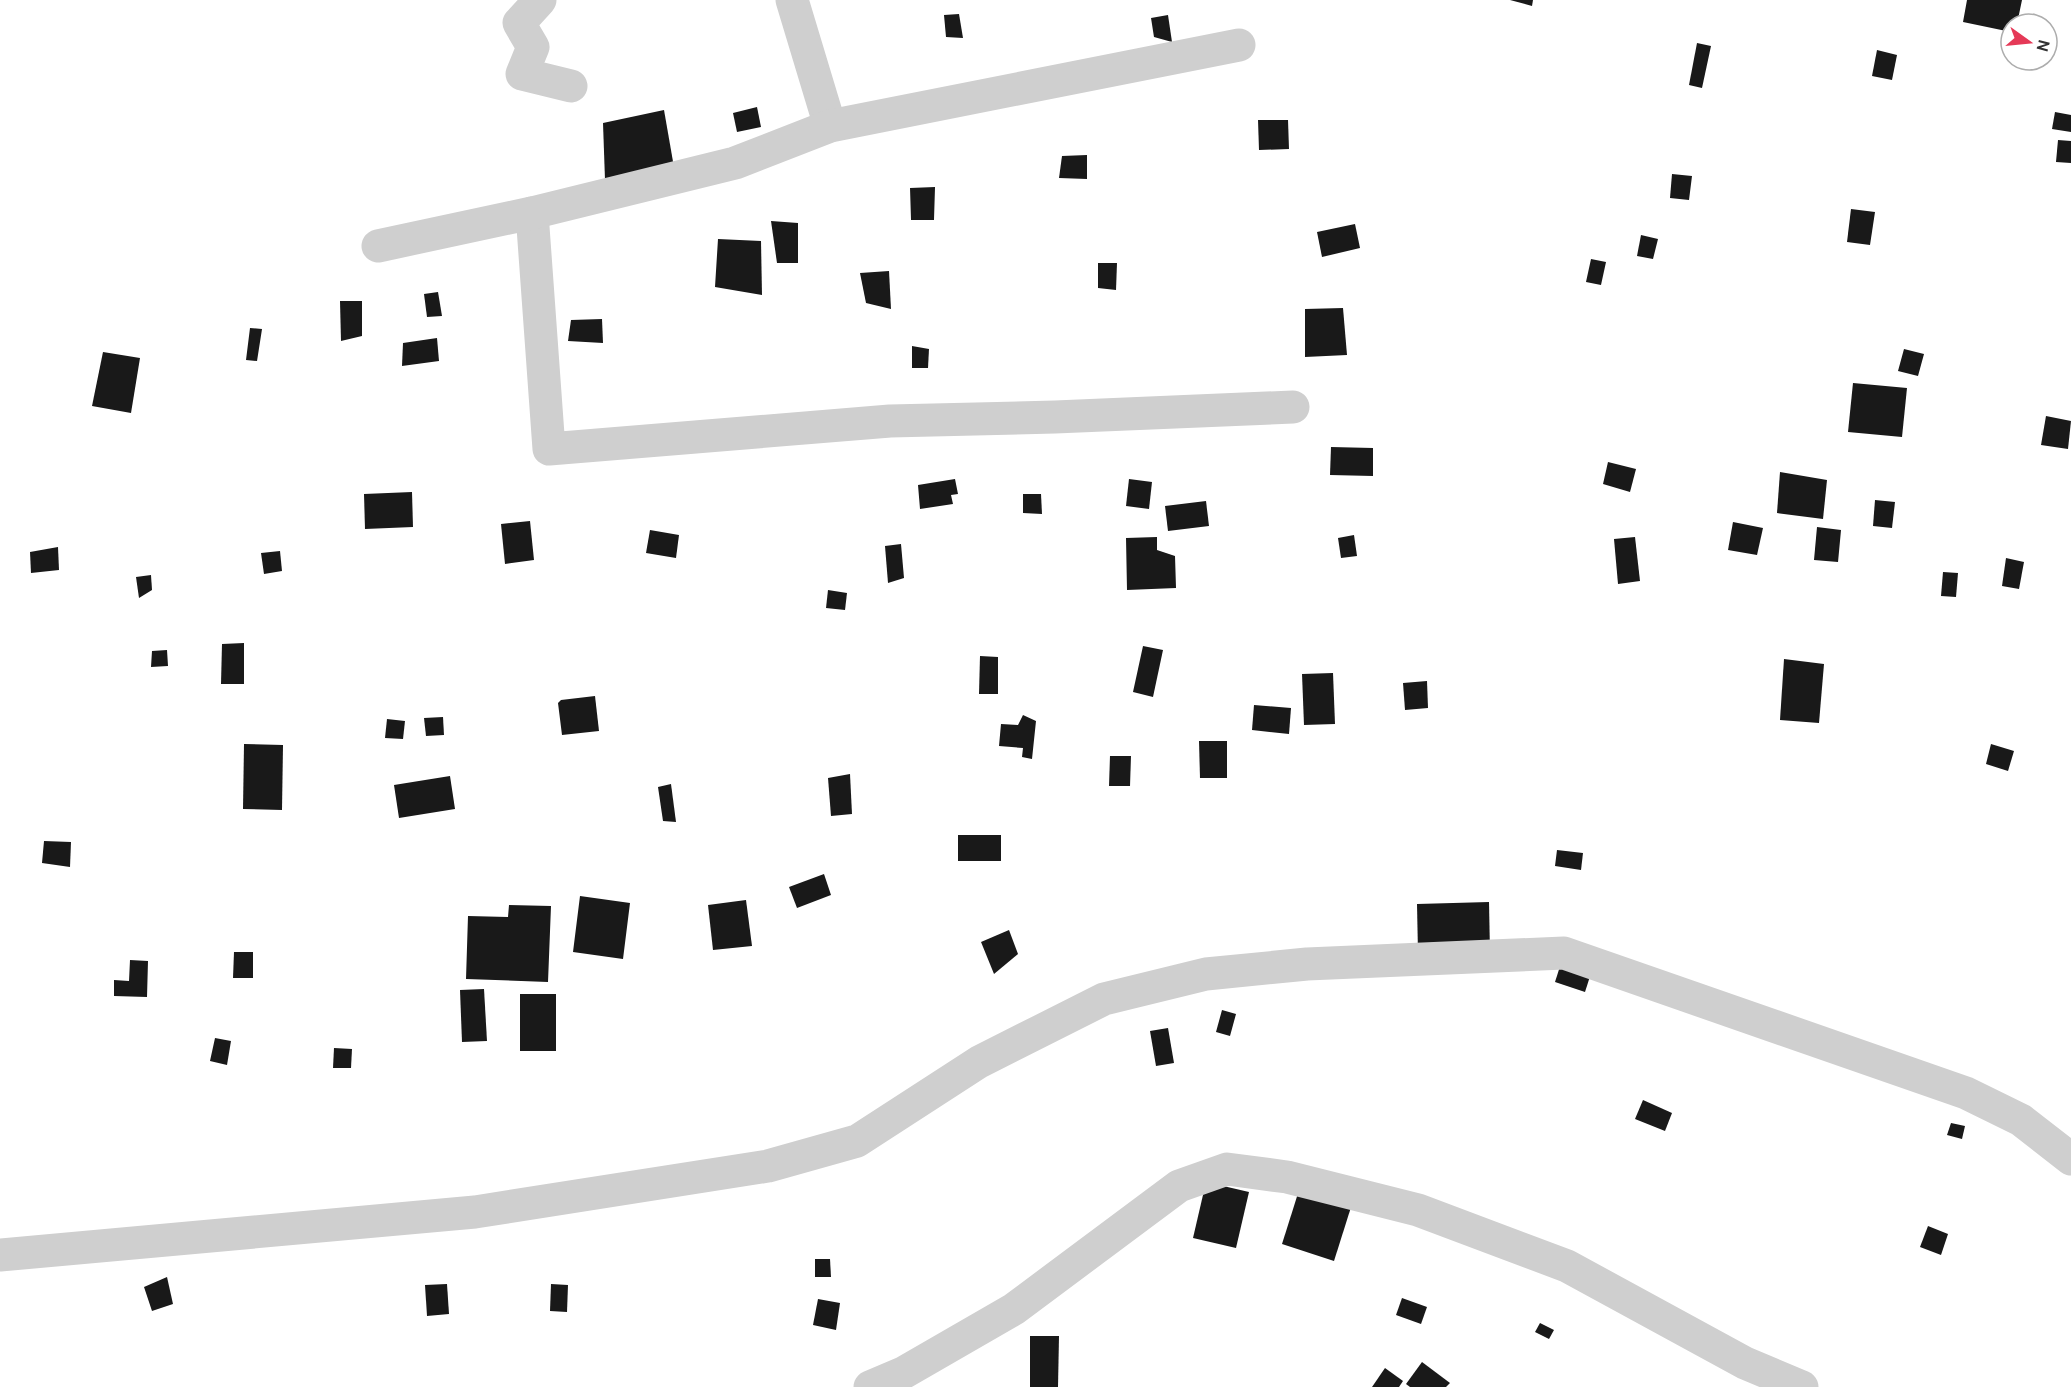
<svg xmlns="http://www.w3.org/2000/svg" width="2071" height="1387" viewBox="0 0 2071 1387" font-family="Cabin,sans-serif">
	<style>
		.building { fill: #191919 }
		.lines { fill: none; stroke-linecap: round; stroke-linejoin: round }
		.minor { stroke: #cfcfcf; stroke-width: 33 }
	</style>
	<rect width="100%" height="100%" fill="#fff"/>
	<g class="building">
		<path d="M 1510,0 L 1533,0 L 1532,6 Z"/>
		<path d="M 1967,0 L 2022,0 L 2017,24 L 2011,24 L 2011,32 L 1963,22 Z"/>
		<path d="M 959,14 L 963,38 L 946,37 L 944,15 Z"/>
		<path d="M 1168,15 L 1172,42 L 1154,37 L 1151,18 Z"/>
		<path d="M 1697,43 L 1711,46 L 1702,88 L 1689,85 Z"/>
		<path d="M 1877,50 L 1897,55 L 1892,80 L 1872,76 Z"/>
		<path d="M 757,107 L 761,127 L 737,132 L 733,113 Z"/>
		<path d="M 664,110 L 675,173 L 605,180 L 603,123 Z"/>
		<path d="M 2055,112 L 2071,115 L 2071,132 L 2052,129 Z"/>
		<path d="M 1258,120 L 1288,120 L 1289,149 L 1259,150 Z"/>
		<path d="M 2058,140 L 2071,141 L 2071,163 L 2056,162 Z"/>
		<path d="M 1087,155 L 1087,179 L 1059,178 L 1062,156 Z"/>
		<path d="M 1672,174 L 1692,176 L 1689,200 L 1670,198 Z"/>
		<path d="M 935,187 L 934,220 L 911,220 L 910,188 Z"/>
		<path d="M 1851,209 L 1875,212 L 1870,245 L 1847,242 Z"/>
		<path d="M 771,221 L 798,223 L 798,263 L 777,263 Z"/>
		<path d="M 1355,224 L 1360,248 L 1322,257 L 1317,232 Z"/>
		<path d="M 1641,235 L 1658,239 L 1653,259 L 1637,256 Z"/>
		<path d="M 718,239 L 761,241 L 762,295 L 715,287 Z"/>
		<path d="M 1591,259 L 1606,262 L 1601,285 L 1586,282 Z"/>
		<path d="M 1098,263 L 1117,263 L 1116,290 L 1098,288 Z"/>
		<path d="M 889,271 L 891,309 L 866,303 L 860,273 Z"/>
		<path d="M 438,292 L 442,316 L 427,317 L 424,294 Z"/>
		<path d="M 340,301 L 362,301 L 362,336 L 341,341 Z"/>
		<path d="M 1343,308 L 1347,355 L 1305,357 L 1305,309 Z"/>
		<path d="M 602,319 L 603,343 L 568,341 L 571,320 Z"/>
		<path d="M 250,328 L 262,329 L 257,361 L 246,360 Z"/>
		<path d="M 437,338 L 439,361 L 402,366 L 403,343 Z"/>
		<path d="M 912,346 L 929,349 L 928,368 L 912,368 Z"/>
		<path d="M 1904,349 L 1924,354 L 1918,376 L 1898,371 Z"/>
		<path d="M 103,352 L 140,358 L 131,413 L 92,406 Z"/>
		<path d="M 1853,383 L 1907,388 L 1902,437 L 1848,432 Z"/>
		<path d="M 2046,416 L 2071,421 L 2068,449 L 2041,445 Z"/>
		<path d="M 1331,447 L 1373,448 L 1373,476 L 1330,475 Z"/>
		<path d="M 1608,462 L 1636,469 L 1630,492 L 1603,484 Z"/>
		<path d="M 1780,472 L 1827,480 L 1823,519 L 1777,513 Z"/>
		<path d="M 955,479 L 958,494 L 951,495 L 953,504 L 920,509 L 918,485 Z"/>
		<path d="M 1129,479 L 1152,482 L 1149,509 L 1126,506 Z"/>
		<path d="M 412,492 L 413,527 L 365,529 L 364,494 Z"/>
		<path d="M 1023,494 L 1041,494 L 1042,514 L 1023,513 Z"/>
		<path d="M 1875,500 L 1895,502 L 1892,528 L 1873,526 Z"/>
		<path d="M 1206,501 L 1209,526 L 1168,531 L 1165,506 Z"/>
		<path d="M 530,521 L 534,560 L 505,564 L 501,524 Z"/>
		<path d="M 1733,522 L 1763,528 L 1757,555 L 1728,550 Z"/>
		<path d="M 1817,527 L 1841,530 L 1838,562 L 1814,560 Z"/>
		<path d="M 650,530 L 679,535 L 676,558 L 646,553 Z"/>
		<path d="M 1354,535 L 1357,556 L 1341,558 L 1338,538 Z"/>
		<path d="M 1157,537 L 1157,550 L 1175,556 L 1176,588 L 1127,590 L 1126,538 Z"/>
		<path d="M 1635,537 L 1640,581 L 1618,584 L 1614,539 Z"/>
		<path d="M 901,544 L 904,578 L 888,583 L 885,546 Z"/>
		<path d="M 58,547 L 59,570 L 31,573 L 30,552 Z"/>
		<path d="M 280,551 L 282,571 L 264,574 L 261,553 Z"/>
		<path d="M 2006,558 L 2024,562 L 2019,589 L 2002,586 Z"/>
		<path d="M 1943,572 L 1958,573 L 1956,597 L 1941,596 Z"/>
		<path d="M 151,575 L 152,590 L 139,598 L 136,577 Z"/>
		<path d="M 828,590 L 847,593 L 845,610 L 826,608 Z"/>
		<path d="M 244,643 L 244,684 L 221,684 L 222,644 Z"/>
		<path d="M 1143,646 L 1163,650 L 1153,697 L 1133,692 Z"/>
		<path d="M 167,650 L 168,666 L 151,667 L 152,651 Z"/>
		<path d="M 980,656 L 998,657 L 998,694 L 979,694 Z"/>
		<path d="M 1784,659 L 1824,664 L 1819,723 L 1780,720 Z"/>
		<path d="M 1333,673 L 1335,724 L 1304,725 L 1302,674 Z"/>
		<path d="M 1427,681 L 1428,708 L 1405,710 L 1403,683 Z"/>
		<path d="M 595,696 L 599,731 L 562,735 L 558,703 L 561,700 Z"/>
		<path d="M 1254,705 L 1291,708 L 1289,734 L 1252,730 Z"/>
		<path d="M 1023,715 L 1036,721 L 1032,759 L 1022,757 L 1023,748 L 999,746 L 1001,724 L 1018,725 Z"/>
		<path d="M 443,717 L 444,735 L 426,736 L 424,718 Z"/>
		<path d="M 387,719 L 405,721 L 403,739 L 385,738 Z"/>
		<path d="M 1199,741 L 1227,741 L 1227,778 L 1200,778 Z"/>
		<path d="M 244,744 L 283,745 L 282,810 L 243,809 Z"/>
		<path d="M 1991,744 L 2014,751 L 2008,771 L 1986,764 Z"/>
		<path d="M 1110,756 L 1131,756 L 1130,786 L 1109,786 Z"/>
		<path d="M 850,774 L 852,814 L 831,816 L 828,778 Z"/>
		<path d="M 450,776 L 455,809 L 399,818 L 394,785 Z"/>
		<path d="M 671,784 L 676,822 L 663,821 L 658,787 Z"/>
		<rect x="958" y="835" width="43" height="26"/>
		<path d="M 44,841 L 71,842 L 70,867 L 42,863 Z"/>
		<path d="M 1557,850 L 1583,853 L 1581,870 L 1555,866 Z"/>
		<path d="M 824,874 L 831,895 L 797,908 L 789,887 Z"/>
		<path d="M 580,896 L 630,903 L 623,959 L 573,952 Z"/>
		<path d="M 746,900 L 752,946 L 713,950 L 708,905 Z"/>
		<path d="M 1489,902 L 1490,953 L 1418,954 L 1417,904 Z"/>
		<path d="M 509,905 L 551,906 L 548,982 L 466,979 L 468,916 L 508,917 Z"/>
		<path d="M 1009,930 L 1018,954 L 994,974 L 981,942 Z"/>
		<path d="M 234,952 L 253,952 L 253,978 L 233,978 Z"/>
		<path d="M 1563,957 L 1593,967 L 1585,992 L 1555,982 Z"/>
		<path d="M 130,960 L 148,961 L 147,997 L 114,996 L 114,980 L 129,981 Z"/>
		<path d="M 484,989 L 487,1041 L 462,1042 L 460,990 Z"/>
		<rect x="520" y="994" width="36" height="57"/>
		<path d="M 1222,1010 L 1236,1014 L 1230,1036 L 1216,1032 Z"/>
		<path d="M 1168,1028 L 1174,1063 L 1156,1066 L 1150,1031 Z"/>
		<path d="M 215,1038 L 231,1041 L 227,1065 L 210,1061 Z"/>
		<path d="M 334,1048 L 352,1049 L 351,1068 L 333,1068 Z"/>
		<path d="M 1643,1100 L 1672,1113 L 1665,1131 L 1635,1119 Z"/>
		<path d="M 1951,1123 L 1965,1126 L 1962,1139 L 1947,1135 Z"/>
		<path d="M 1206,1182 L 1249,1192 L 1236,1248 L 1193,1238 Z"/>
		<path d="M 1300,1187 L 1352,1204 L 1334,1261 L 1282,1244 Z"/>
		<path d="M 1928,1226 L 1948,1234 L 1941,1255 L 1920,1247 Z"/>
		<path d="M 815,1259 L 830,1259 L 831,1277 L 815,1277 Z"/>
		<path d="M 167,1277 L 173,1304 L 152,1311 L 144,1287 Z"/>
		<path d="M 447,1284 L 449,1314 L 427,1316 L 425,1285 Z"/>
		<path d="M 551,1284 L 568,1285 L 567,1312 L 550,1311 Z"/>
		<path d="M 1402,1298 L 1427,1307 L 1421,1324 L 1396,1315 Z"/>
		<path d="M 818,1299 L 840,1303 L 836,1330 L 813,1325 Z"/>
		<path d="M 1540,1323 L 1554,1330 L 1549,1339 L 1535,1332 Z"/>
		<path d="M 1030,1336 L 1059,1336 L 1058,1387 L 1030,1387 Z"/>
		<path d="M 1422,1362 L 1450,1383 L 1446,1387 L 1410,1387 L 1406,1384 Z"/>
		<path d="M 1385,1368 L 1403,1381 L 1399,1387 L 1372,1387 Z"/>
	</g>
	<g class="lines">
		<g class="minor">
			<path d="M 540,0 L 519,23 L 533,47 L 522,74 L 571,86"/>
			<path d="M 792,0 L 830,126"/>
			<path d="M 532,213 L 549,449 L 890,421 L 1055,417 L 1293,407"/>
			<path d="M 378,246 L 532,213 L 735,163 L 830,126 L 1239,45"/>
			<path d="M 0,1255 L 475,1212 L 768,1166 L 857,1141 L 979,1062 L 1104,999 L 1206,974 L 1307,964 L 1564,953 L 1966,1093 L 2021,1120 L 2071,1159"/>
			<path d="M 870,1387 L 903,1373 L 1014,1309 L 1179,1186 L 1227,1169 L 1287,1177 L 1418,1210 L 1567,1266 L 1745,1363 L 1802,1387"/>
		</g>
	</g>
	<g transform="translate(2029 42) rotate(105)"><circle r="28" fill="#ffffff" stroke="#adadad" stroke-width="1.5"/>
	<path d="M0-4.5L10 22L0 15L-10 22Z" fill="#e53957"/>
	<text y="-9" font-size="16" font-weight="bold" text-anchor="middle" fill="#323232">N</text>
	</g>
</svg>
